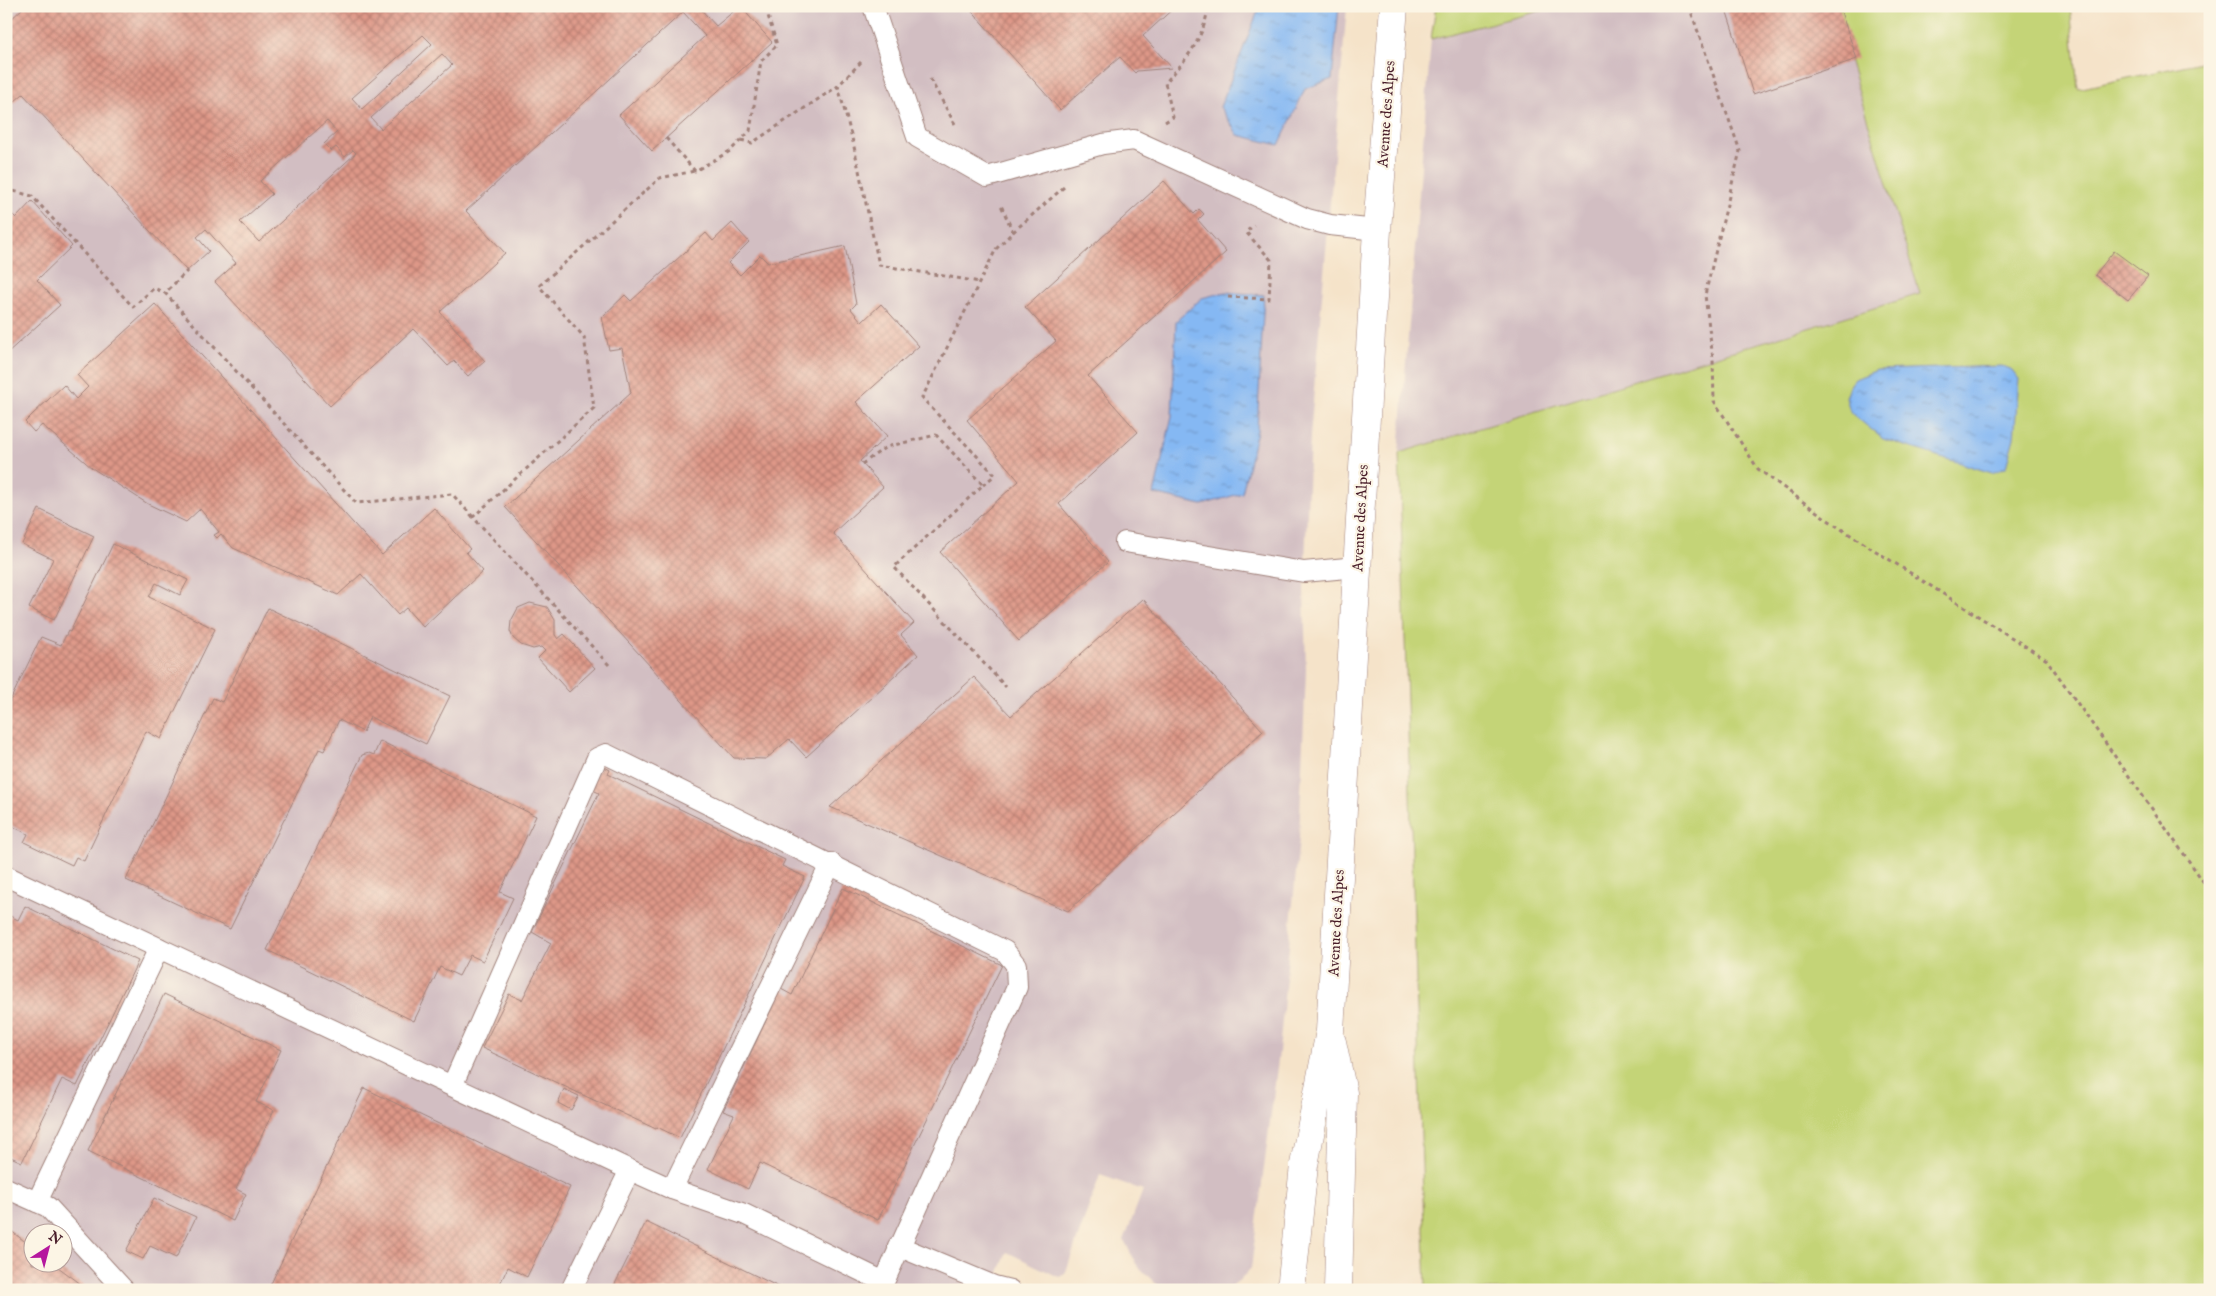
<svg xmlns="http://www.w3.org/2000/svg" width="2216" height="1296" viewBox="0 0 2216 1296" font-family="'IM FELL English',serif">
	<style>
		.industrial { fill: #d2bec2; fill-rule: evenodd }
		.green { fill: #c4d477; stroke: #877a51 }
		.water { fill: url(#water-ripples); stroke: #686c8f }
		.building { fill: url(#building-cross-hatch); fill-rule: evenodd }
		.lines { fill: none; stroke-linecap: round; stroke-linejoin: round }
		.lane-casing { stroke: #a0817a; stroke-width: 22 }
		.primary-casing { stroke: #a0817a; stroke-width: 29 }
		.path { stroke: #a0817a; stroke-width: 3; stroke-dasharray: 4 4; stroke-linecap: butt }
		.lane { stroke: #fff; stroke-width: 20 }
		.primary { stroke: #fff; stroke-width: 28 }
		.labels { text-anchor: middle; stroke-width: 4.5; stroke-linejoin: round; paint-order: stroke }
		.street-label { font-size: 15px; fill: #4a1f2b; stroke: #fcf5e5 }
	</style>
	<defs>
		<pattern id="water-ripples" width="26" height="14" patternUnits="userSpaceOnUse" patternTransform="scale(1.25)"><rect width="26" height="14" fill="#85b8f3"/><path d="M2 4q2-2 4 0t4 0M15 11q2-2 4 0t4 0" fill="none" stroke="#6f95c5"/></pattern>
		<pattern id="building-cross-hatch" width="8" height="8" patternUnits="userSpaceOnUse" patternTransform="scale(1.25)"><rect width="8" height="8" fill="#de9888"/><path d="M0 0l8 8M0 8l8-8" fill="none" stroke="#b67b6f"/></pattern>
	</defs>
	<rect width="100%" height="100%" fill="#fcf5e5"/>
	<filter id="ink" filterUnits="userSpaceOnUse"><feTurbulence type="fractalNoise" baseFrequency=".02" numOctaves="2"/><feDisplacementMap in="SourceGraphic" scale="10" xChannelSelector="R" yChannelSelector="G"/><feConvolveMatrix kernelMatrix="1 2 1 2 8 2 1 2 1" color-interpolation-filters="sRGB"/></filter>
	<filter id="wash" filterUnits="userSpaceOnUse"><feTurbulence type="fractalNoise" baseFrequency=".0096" numOctaves="4" result="noise"/><feDisplacementMap in="SourceGraphic" scale="20" xChannelSelector="R" yChannelSelector="G"/><feGaussianBlur stdDeviation="1.12" result="paint"/><feColorMatrix in="noise" values="0 0 0 0 0 0 0 0 0 0 0 0 0 0 0 0 0 1.4 0 .05"/><feComposite in="paint" operator="in"/></filter>
	<g filter="url(#wash)">
		<rect width="100%" height="100%" fill="#f5e3c9"/>
		<g class="industrial">
			<path d="M 6,6 L 1347,6 L 1310,436 L 1304,589 L 1306,671 L 1299,839 L 1279,1052 L 1251,1268 L 1241,1279 L 1226,1290 L 1166,1290 L 1155,1283 L 1136,1264 L 1124,1240 L 1143,1190 L 1100,1175 L 1065,1274 L 1059,1277 L 1007,1252 L 992,1290 L 6,1290 ZM 32,1234 L 62,1234 L 62,1264 L 32,1264 Z"/>
			<path d="M 1559,6 L 1833,6 L 1920,294 L 1399,453 L 1431,39 Z"/>
		</g>
		<g class="green">
			<path d="M 1436,6 L 1559,6 L 1431,39 Z"/>
			<path d="M 1833,6 L 2070,6 L 2078,89 L 2210,60 L 2210,1290 L 1426,1290 L 1399,453 L 1920,294 Z"/>
		</g>
		<g class="water">
			<path d="M 1260,6 L 1339,6 L 1332,79 L 1305,89 L 1279,145 L 1238,135 L 1220,107 Z"/>
			<path d="M 1225,292 L 1264,295 L 1257,431 L 1242,493 L 1202,505 L 1154,494 L 1172,416 L 1176,321 L 1202,298 Z"/>
			<path d="M 2002,366 L 2012,370 L 2019,379 L 2014,438 L 2006,467 L 1992,473 L 1883,439 L 1851,413 L 1846,398 L 1851,384 L 1855,379 L 1877,370 Z"/>
		</g>
		<g id="blocks">
			<g class="building">
				<path d="M 25,6 L 269,6 L 273,10 L 277,6 L 698,6 L 716,26 L 740,6 L 772,42 L 652,151 L 619,115 L 705,36 L 683,12 L 466,211 L 505,253 L 440,312 L 485,361 L 468,376 L 454,361 L 448,366 L 413,329 L 330,406 L 215,282 L 236,263 L 206,229 L 197,237 L 209,251 L 187,271 L 23,94 L 6,109 L 6,24 ZM 423,35 L 432,44 L 362,109 L 352,98 ZM 442,54 L 452,65 L 381,129 L 371,118 ZM 327,121 L 337,132 L 324,144 L 331,151 L 336,147 L 345,157 L 353,150 L 356,153 L 259,242 L 240,222 L 272,194 L 260,181 Z"/>
				<path d="M 967,6 L 1176,6 L 1143,36 L 1172,68 L 1137,71 L 1135,73 L 1120,57 L 1060,110 Z"/>
				<path d="M 1725,6 L 1839,6 L 1857,59 L 1753,94 Z"/>
				<path d="M 1164,181 L 1194,214 L 1199,209 L 1204,214 L 1198,220 L 1226,252 L 1088,376 L 1138,432 L 1059,504 L 1108,562 L 1019,641 L 940,552 L 1019,481 L 967,420 L 1056,341 L 1025,307 Z"/>
				<path d="M 32,201 L 72,246 L 37,280 L 60,305 L 6,354 L 6,216 L 10,212 L 16,218 Z"/>
				<path d="M 732,223 L 749,242 L 728,263 L 740,275 L 760,255 L 768,263 L 845,246 L 856,304 L 851,309 L 862,322 L 881,304 L 919,346 L 856,402 L 887,436 L 860,461 L 883,487 L 833,533 L 914,623 L 901,635 L 918,655 L 806,757 L 789,739 L 766,759 L 734,758 L 505,507 L 631,393 L 622,348 L 609,350 L 602,317 L 625,295 L 631,301 L 706,233 L 713,241 Z"/>
				<path d="M 2114,251 L 2148,276 L 2128,300 L 2095,275 Z"/>
				<path d="M 155,304 L 382,555 L 434,508 L 470,549 L 466,552 L 483,571 L 423,627 L 406,608 L 398,615 L 361,574 L 338,595 L 233,548 L 221,534 L 217,538 L 214,535 L 219,532 L 200,509 L 186,522 L 148,504 L 92,468 L 42,425 L 34,432 L 25,422 L 33,414 L 64,385 L 76,399 L 88,387 L 77,375 Z"/>
				<path d="M 39,509 L 94,536 L 54,620 L 29,608 L 53,559 L 22,544 Z"/>
				<path d="M 113,544 L 188,580 L 180,595 L 156,583 L 149,597 L 215,629 L 161,739 L 146,731 L 84,861 L 76,857 L 72,865 L 24,842 L 28,834 L 6,823 L 6,709 L 41,637 L 61,645 L 68,631 L 70,632 Z"/>
				<path d="M 1143,599 L 1263,731 L 1068,911 L 830,807 L 974,677 L 1011,716 Z"/>
				<path d="M 530,603 L 547,607 L 555,620 L 555,635 L 558,639 L 564,634 L 595,668 L 569,692 L 538,658 L 545,651 L 541,647 L 533,649 L 521,645 L 513,638 L 510,631 L 511,621 L 518,608 Z"/>
				<path d="M 268,608 L 450,696 L 426,744 L 370,717 L 363,732 L 339,720 L 324,751 L 319,749 L 230,929 L 126,880 L 213,698 L 222,702 Z"/>
				<path d="M 380,741 L 536,816 L 500,892 L 513,898 L 483,961 L 470,955 L 459,976 L 440,967 L 414,1021 L 267,950 L 362,755 L 369,753 L 374,755 Z"/>
				<path d="M 601,765 L 610,770 L 608,774 L 785,860 L 782,866 L 805,877 L 680,1138 L 657,1127 L 656,1129 L 482,1048 L 509,994 L 522,1000 L 551,943 L 532,932 L 599,793 L 589,788 Z"/>
				<path d="M 843,888 L 1002,965 L 878,1220 L 760,1163 L 748,1189 L 708,1169 L 734,1115 L 723,1111 L 781,989 L 792,995 Z"/>
				<path d="M 25,906 L 138,961 L 77,1086 L 62,1079 L 22,1162 L 6,1155 L 6,914 L 18,920 Z"/>
				<path d="M 164,994 L 281,1050 L 256,1102 L 274,1110 L 236,1189 L 246,1194 L 233,1221 L 88,1151 Z"/>
				<path d="M 364,1088 L 570,1187 L 527,1277 L 508,1267 L 497,1290 L 268,1290 Z"/>
				<path d="M 564,1089 L 579,1096 L 571,1110 L 558,1103 Z"/>
				<path d="M 154,1198 L 196,1217 L 176,1258 L 150,1246 L 143,1259 L 126,1251 Z"/>
				<path d="M 646,1222 L 785,1290 L 612,1290 Z"/>
				<path d="M 6,1227 L 32,1247 L 32,1264 L 54,1264 L 89,1290 L 6,1290 Z"/>
			</g>
		</g>
	</g>
	<g filter="url(#ink)">
		<use href="#blocks" fill-opacity="0" stroke="#a0817a" stroke-width="1"/>
		<g class="lines">
			<g class="lane-casing">
				<g id="lane">
					<path d="M 873,6 L 917,137 L 987,177 L 1103,144 L 1134,140 L 1307,219 L 1330,225 L 1377,230"/>
					<path d="M 1125,542 L 1304,572 L 1357,567"/>
					<path d="M 6,876 L 630,1170 L 672,1189 L 744,1214 L 884,1282 L 1017,987 L 1016,965 L 1005,951 L 606,754 L 597,758 L 452,1086"/>
					<path d="M 6,1188 L 48,1207 L 124,1290"/>
					<path d="M 672,1189 L 831,863"/>
					<path d="M 37,1202 L 159,948"/>
					<path d="M 898,1246 L 994,1286 L 1010,1290"/>
					<path d="M 571,1290 L 630,1170"/>
				</g>
			</g>
			<g class="primary-casing">
				<g id="primary">
					<path d="M 1332,1042 L 1343,1093 L 1338,1290"/>
					<path d="M 1291,1290 L 1304,1165 L 1330,1031 L 1377,230 L 1394,6"/>
				</g>
			</g>
			<g class="path">
				<path d="M 1689,6 L 1740,151 L 1705,295 L 1713,359 L 1714,401 L 1758,469 L 1835,525 L 2047,660 L 2210,891"/>
				<path d="M 861,62 L 838,86 L 853,142 L 879,265 L 980,282"/>
				<path d="M 930,79 L 955,124"/>
				<path d="M 1165,122 L 1173,117 L 1165,83 C 1185,61 1205,38 1208,6"/>
				<path d="M 666,138 L 695,171 L 730,151 L 750,131 L 761,61 L 777,45 L 765,6"/>
				<path d="M 741,140 L 752,143 L 838,86"/>
				<path d="M 6,189 L 32,196 L 133,307 L 154,288 L 165,293"/>
				<path d="M 1013,232 L 1064,187"/>
				<path d="M 188,270 L 165,293 L 356,503 L 452,494 L 473,517"/>
				<path d="M 1228,297 L 1269,299 L 1271,260 L 1246,232 L 1254,225"/>
				<path d="M 862,464 L 886,447 L 936,435 L 983,485 L 894,567 L 1006,687"/>
				<path d="M 983,485 L 995,475 L 922,398 L 996,249 L 1013,232 L 1000,203"/>
				<path d="M 609,665 L 473,517 L 594,408 L 584,337 L 539,286 L 660,178 L 695,171"/>
			</g>
			<use href="#lane" class="lane"/>
			<use href="#primary" class="primary"/>
		</g>
	</g>
	<g class="labels">
		<g class="street-label">
			<text transform="translate(1386 114) rotate(-86)" y="5">Avenue des Alpes</text>
			<text transform="translate(1360 518) rotate(-87)" y="5">Avenue des Alpes</text>
			<text transform="translate(1336 923) rotate(-87)" y="5">Avenue des Alpes</text>
		</g>
	</g>
	<rect width="2216" height="1296" fill="none" stroke="#fcf5e5" stroke-width="25"/>
	<g transform="translate(48 1248) rotate(36)"><circle r="24" fill="#fcf5e5" stroke="#b59f9b"/>
	<path d="M0-4L9 19L0 12L-9 19Z" fill="#b5179e"/>
	<text y="-8" font-size="14" font-weight="bold" text-anchor="middle" fill="#4a1f2b">N</text>
	</g>
</svg>
